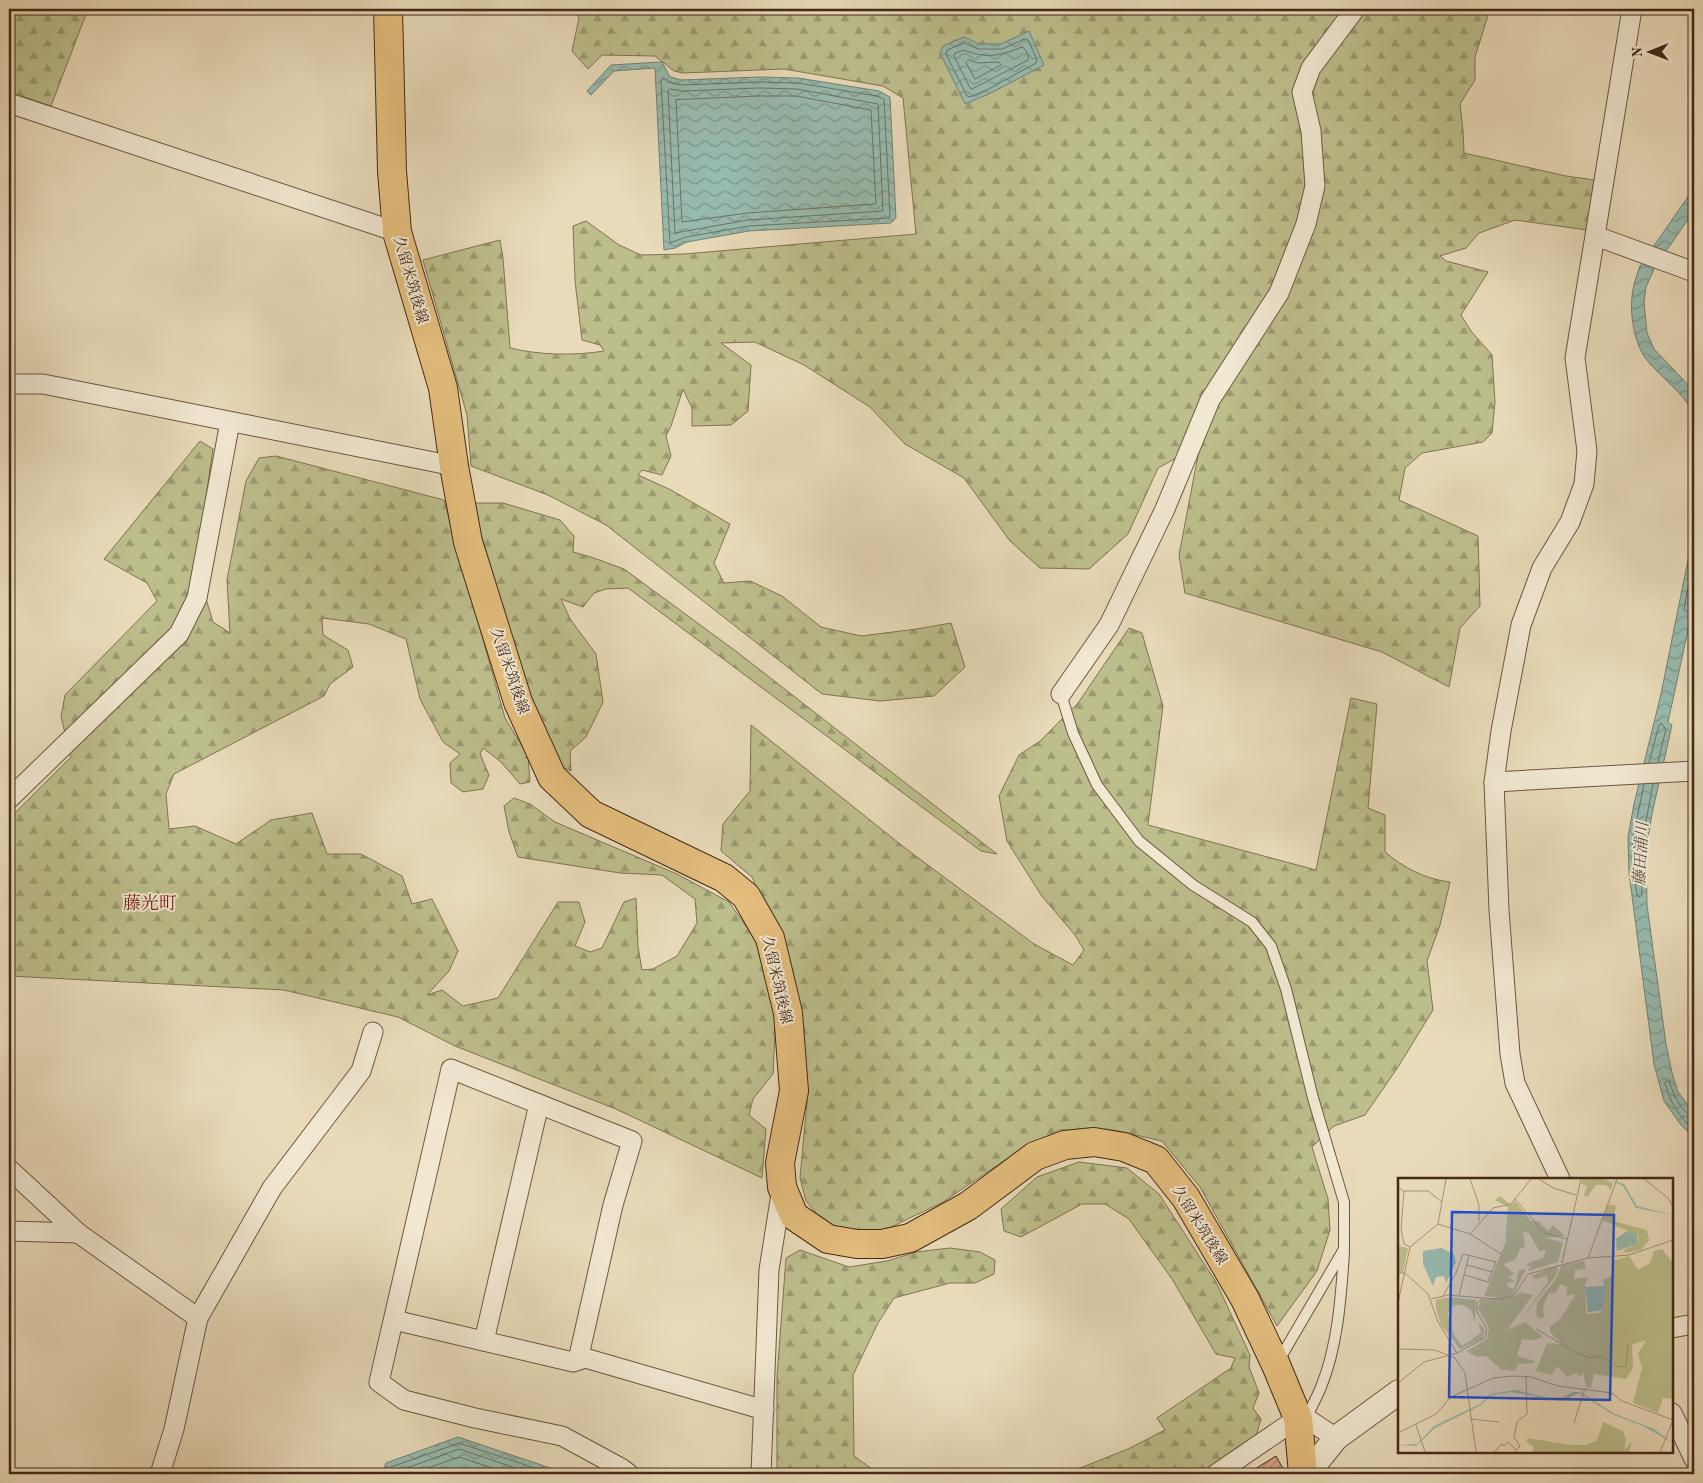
<svg xmlns="http://www.w3.org/2000/svg" width="1703" height="1483" viewBox="0 0 1703 1483" font-family="'Old Standard TT','Noto Serif JP',serif">
	<style>
		.forest { fill: url(#forest-firs); stroke: #807452 }
		.water { fill: url(#water-waves); stroke: #768172 }
		.lines { fill: none; stroke-linecap: round; stroke-linejoin: round }
		.shore { stroke: #6e7263; stroke-width: 1 }
		.building { fill: url(#building-hatch); stroke: #452917 }
		.service-casing { stroke: #6e5640; stroke-width: 12 }
		.minor-casing { stroke: #6e5640; stroke-width: 21 }
		.tertiary-casing { stroke: #6e5640; stroke-width: 26 }
		.primary-casing { stroke: #452917; stroke-width: 30 }
		.service { stroke: #f1e8d2; stroke-width: 10 }
		.minor { stroke: #f1e8d2; stroke-width: 19 }
		.tertiary { stroke: #f1e8d2; stroke-width: 24 }
		.primary { stroke: #e4be7d; stroke-width: 28 }
		.labels { text-anchor: middle; stroke-width: 4; stroke-linejoin: round; paint-order: stroke }
		.street-label { font-size: 15px; fill: #452917; stroke: #f1e8d2 }
		.water-label { font-size: 16px; font-style: italic; fill: #5a4e3d; stroke: #f1e8d2 }
		.quarter-label { font-size: 18px; fill: #7a1f14; stroke: #f1e8d2 }
		.inset-road { fill: none; stroke: #a79479; stroke-width: 1 }
		.view { fill: #1d4ed8; fill-opacity: 0.15; stroke: #1d4ed8; stroke-width: 2.5 }
		.inset-edge { fill: none; stroke: #452917; stroke-width: 2.5 }
	</style>
	<defs>
		<pattern id="forest-firs" width="22" height="20" patternUnits="userSpaceOnUse" patternTransform="scale(1.25)"><rect width="22" height="20" fill="#bcbe8c"/><path d="M5 1l3.5 6h-7zM16 11l3.5 6h-7z" fill="#9b9a71"/></pattern>
		<pattern id="water-waves" width="16" height="10" patternUnits="userSpaceOnUse" patternTransform="scale(1.25)"><rect width="16" height="10" fill="#97bbaf"/><path d="M0 5q4-4 8 0t8 0" fill="none" stroke="#7d988d"/></pattern>
		<pattern id="building-hatch" width="6" height="6" patternUnits="userSpaceOnUse" patternTransform="scale(1.25)"><rect width="6" height="6" fill="#daa688"/><path d="M-1 1l2-2M0 6l6-6M5 7l2-2" fill="none" stroke="#b3876e"/></pattern>
	</defs>
	<rect width="100%" height="100%" fill="#e9dbba"/>
	<filter id="stains"><feTurbulence type="fractalNoise" baseFrequency=".004" numOctaves="4"/><feColorMatrix values="0 0 0 0 .2 0 0 0 0 .09 0 0 0 0 .02 0 0 0 .5 -.17"/></filter>
	<radialGradient id="worn" r=".72"><stop offset=".6" stop-color="#630" stop-opacity="0"/><stop offset="1" stop-color="#630" stop-opacity=".3"/></radialGradient>
	<g class="forest">
		<path d="M 9,9 L 88,9 L 51,106 L 9,92 Z"/>
		<path d="M 573,9 L 1490,9 L 1475,57 L 1475,80 L 1460,104 L 1463,131 L 1464,153 L 1566,176 L 1594,180 L 1587,230 L 1515,220 L 1479,233 L 1466,248 L 1440,256 L 1446,261 L 1488,272 L 1461,315 L 1471,331 L 1492,355 L 1495,402 L 1492,433 L 1483,442 L 1422,453 L 1405,468 L 1399,500 L 1478,536 L 1480,606 L 1460,628 L 1449,687 L 1382,652 L 1185,593 L 1179,555 L 1200,445 L 1158,468 L 1128,534 L 1089,569 L 1040,568 L 1010,541 L 964,478 L 905,444 L 870,407 L 804,365 L 755,342 L 721,343 L 751,365 L 748,411 L 731,425 L 692,426 L 692,408 L 683,389 L 671,426 L 666,436 L 671,456 L 662,475 L 642,470 L 638,475 L 671,490 L 730,524 L 714,563 L 724,583 L 750,581 L 782,596 L 821,627 L 861,636 L 917,629 L 951,623 L 965,667 L 934,696 L 880,701 L 822,694 L 606,525 L 548,495 L 471,466 L 467,415 L 423,260 L 500,240 L 503,258 L 510,348 C 539,355 574,356 604,351 L 600,345 L 582,340 L 575,281 L 573,226 L 586,221 L 619,245 L 641,255 L 684,254 L 916,234 L 903,98 L 883,86 L 784,69 L 683,73 L 674,71 L 655,56 L 602,55 L 588,69 L 572,51 L 579,18 Z"/>
		<path d="M 200,441 L 213,449 L 196,566 L 213,622 L 230,633 L 227,580 L 246,481 L 259,458 L 276,456 L 444,500 L 505,718 L 528,756 L 530,782 L 520,784 L 501,762 L 483,748 L 480,754 L 489,775 L 483,789 L 463,792 L 451,783 L 450,763 L 460,754 L 443,742 L 420,699 L 406,639 L 369,624 L 322,618 L 323,635 L 348,650 L 353,667 L 330,684 L 324,696 L 174,774 L 166,794 L 169,829 L 195,826 L 236,844 L 271,820 L 312,813 L 327,854 L 361,854 L 402,876 L 412,904 L 432,899 L 458,951 L 449,971 L 427,995 L 442,990 L 463,1006 L 498,998 L 558,902 L 579,902 L 585,922 L 575,946 L 590,952 L 602,948 L 624,902 L 636,898 L 638,947 L 642,970 L 653,969 L 677,956 L 697,923 L 695,899 L 662,875 L 620,873 L 518,857 L 509,832 L 504,806 L 514,798 L 530,804 L 555,822 L 677,874 L 729,902 L 755,939 L 776,1015 L 773,1074 L 753,1099 L 749,1115 L 766,1129 L 762,1178 L 616,1109 L 455,1046 L 398,1017 L 284,990 L 9,976 L 9,819 L 71,757 L 61,717 L 65,695 L 157,601 L 147,583 L 104,559 Z"/>
		<path d="M 472,503 L 503,503 L 560,520 L 574,536 L 573,552 L 591,557 L 624,569 L 737,652 L 997,854 L 981,851 L 628,588 L 606,589 L 594,593 L 583,607 L 561,599 L 570,619 L 596,654 L 603,702 L 586,737 L 570,751 L 571,771 L 557,764 L 541,739 Z"/>
		<path d="M 1129,628 L 1142,633 L 1163,706 L 1148,825 L 1316,870 L 1351,698 L 1377,704 L 1368,808 L 1385,815 L 1385,852 C 1404,868 1425,879 1450,882 L 1440,925 L 1427,961 L 1433,1010 L 1398,1067 L 1365,1115 L 1334,1126 L 1312,1147 L 1328,1199 L 1330,1230 L 1317,1271 L 1277,1326 L 1200,1187 L 1162,1141 L 1114,1130 L 1059,1130 L 1020,1150 L 943,1202 L 883,1231 L 843,1230 L 821,1219 L 806,1201 L 800,1178 L 808,1091 L 790,961 L 752,877 L 721,851 L 723,824 L 750,791 L 751,725 L 905,848 L 1034,944 L 1073,965 L 1084,950 L 1075,935 L 1041,895 L 1007,841 L 999,796 L 1019,755 L 1040,741 L 1078,703 Z"/>
		<path d="M 1079,1162 L 1127,1168 L 1159,1194 L 1216,1282 L 1250,1355 L 1249,1367 L 1259,1393 L 1253,1408 L 1261,1419 L 1256,1436 L 1201,1474 L 1065,1474 L 1128,1449 L 1165,1430 L 1157,1418 L 1231,1368 L 1235,1358 L 1216,1354 L 1172,1279 L 1129,1219 L 1105,1204 L 1082,1204 L 1021,1237 L 1004,1231 L 1001,1209 L 1037,1177 Z"/>
		<path d="M 950,1248 L 980,1252 L 995,1260 L 994,1274 L 975,1283 L 950,1283 L 894,1298 L 878,1323 L 853,1375 L 854,1456 L 879,1474 L 777,1474 L 777,1376 L 786,1258 L 800,1250 L 849,1267 L 887,1261 L 916,1252 Z"/>
	</g>
	<g class="water">
		<path d="M 1029,31 L 1044,65 L 991,93 L 965,104 L 940,53 L 943,46 L 964,37 L 979,44 L 1001,44 Z"/>
		<path d="M 662,62 L 670,77 L 681,80 L 759,77 L 798,78 L 879,91 L 890,97 L 896,218 L 891,223 L 749,231 L 687,242 L 675,248 L 664,250 L 655,68 L 614,71 L 591,95 L 587,91 L 611,65 Z"/>
		<path d="M 1694,188 L 1694,211 L 1655,267 L 1646,287 L 1644,302 L 1647,333 L 1654,349 L 1694,391 L 1694,414 C 1683,392 1661,378 1646,359 C 1634,343 1630,315 1632,296 C 1633,285 1637,275 1640,266 Z"/>
		<path d="M 1694,530 L 1694,603 L 1668,722 L 1672,725 L 1652,814 L 1646,849 L 1647,905 L 1666,1044 L 1672,1073 L 1678,1092 L 1694,1113 L 1694,1137 L 1681,1125 L 1664,1101 L 1654,1064 L 1629,873 L 1628,837 L 1634,804 L 1661,694 Z"/>
		<path d="M 458,1437 L 568,1474 L 382,1474 L 386,1463 Z"/>
	</g>
	<g class="lines">
		<g class="shore">
			<path d="M 1025,39 L 1028,40 L 1037,60 L 1036,63 L 989,89 L 970,97 L 967,96 L 946,54 L 947,50 L 964,43 L 978,49 L 1002,49 Z"/>
			<path d="M 1022,47 C 1026,48 1030,57 1028,60 L 972,89 L 970,88 L 954,56 L 955,53 L 964,50 C 987,59 999,56 1022,47 Z"/>
			<path d="M 969,60 L 978,63 L 999,62 L 1001,65 L 975,79 L 966,63 Z"/>
			<path d="M 663,78 L 668,82 L 681,85 L 759,82 L 798,83 L 877,96 L 884,99 L 890,217 L 888,218 L 749,226 L 686,237 L 670,243 L 661,81 Z"/>
			<path d="M 759,88 L 797,89 L 878,104 L 883,211 L 748,220 L 675,233 L 668,90 L 670,89 L 682,91 Z"/>
			<path d="M 759,96 L 796,96 L 871,110 L 876,204 L 747,213 L 682,222 L 676,100 Z"/>
			<path d="M 1694,556 L 1684,609 L 1686,612 L 1694,608"/>
			<path d="M 1649,763 L 1659,725 L 1661,723 L 1666,729 L 1658,762"/>
			<path d="M 1644,784 L 1633,838 L 1634,873 L 1637,895 L 1639,897 L 1642,895 L 1641,848 L 1653,784"/>
			<path d="M 1694,1116 C 1681,1114 1673,1093 1669,1081 L 1666,1081 L 1665,1083 C 1670,1102 1679,1117 1694,1130"/>
			<path d="M 387,1474 L 391,1467 L 459,1443 L 553,1474"/>
			<path d="M 394,1474 L 396,1472 L 459,1449 L 533,1474"/>
			<path d="M 411,1474 L 459,1457 L 510,1474"/>
		</g>
	</g>
	<path class="building" d="M 1276,1456 L 1286,1474 L 1247,1474 Z"/>
	<g class="lines">
		<g class="service-casing">
			<g id="service">
				<path d="M 1061,694 L 1073,733 L 1097,785 L 1139,841 L 1193,885 L 1252,922 L 1271,946 L 1286,989 L 1313,1098 L 1344,1202 L 1344,1249 L 1278,1362"/>
				<path d="M 1306,1418 C 1311,1408 1317,1397 1321,1387 C 1338,1345 1341,1297 1344,1253"/>
			</g>
		</g>
		<g class="minor-casing">
			<g id="minor">
				<path d="M 9,103 L 397,232"/>
				<path d="M 1596,236 L 1694,272"/>
				<path d="M 9,384 L 43,384 L 454,466"/>
				<path d="M 1061,694 L 1109,625 L 1165,509 L 1210,400 L 1279,293 L 1306,224 L 1315,186 L 1311,131 L 1302,92 L 1311,68 L 1355,9"/>
				<path d="M 1494,782 L 1694,771"/>
				<path d="M 9,799 L 179,634 L 197,598 L 230,422"/>
				<path d="M 9,1169 L 78,1233 L 198,1318"/>
				<path d="M 1560,1179 L 1515,1083 L 1510,1054 L 1499,910 L 1494,782 L 1501,731 L 1521,625 L 1542,568 L 1570,522 L 1584,484 L 1587,451 L 1575,358 L 1632,9"/>
				<path d="M 9,1231 L 78,1233"/>
				<path d="M 394,1320 L 573,1362 L 585,1358 L 764,1410"/>
				<path d="M 1672,1328 L 1694,1324"/>
				<path d="M 484,1341 L 539,1104"/>
				<path d="M 578,1360 L 613,1205 L 632,1141 L 451,1069 L 379,1382 L 404,1400 L 475,1418 L 562,1436 L 621,1468 L 629,1474"/>
				<path d="M 1672,1413 L 1694,1459"/>
				<path d="M 160,1474 L 174,1429 L 198,1318 L 272,1188 L 361,1071 L 373,1032"/>
				<path d="M 761,1474 L 769,1270 L 782,1188"/>
				<path d="M 1216,1474 L 1298,1418 L 1306,1418 L 1336,1438"/>
			</g>
		</g>
		<g class="tertiary-casing">
			<path id="tertiary" d="M 1307,1474 L 1336,1438 L 1399,1392"/>
		</g>
		<g class="primary-casing">
			<path id="primary" d="M 388,9 L 392,171 L 397,232 L 443,388 L 454,466 L 468,542 L 518,702 L 552,777 L 591,814 L 724,878 L 746,896 L 770,938 L 788,1013 L 794,1091 L 780,1163 L 782,1187 L 794,1216 L 828,1239 L 857,1244 L 882,1244 L 910,1238 L 968,1206 L 1035,1156 L 1065,1145 L 1094,1142 L 1124,1147 L 1156,1160 L 1186,1198 L 1245,1299 L 1276,1365 L 1298,1418 L 1303,1474"/>
		</g>
		<use href="#service" class="service"/>
		<use href="#minor" class="minor"/>
		<use href="#tertiary" class="tertiary"/>
		<use href="#primary" class="primary"/>
	</g>
	<g class="labels">
		<g class="street-label">
			<text transform="translate(411 280) rotate(74)" y="5">久留米筑後線</text>
			<text transform="translate(510 671) rotate(71)" y="5">久留米筑後線</text>
			<text transform="translate(777 980) rotate(77)" y="5">久留米筑後線</text>
			<text transform="translate(1200 1225) rotate(58)" y="5">久留米筑後線</text>
		</g>
		<g class="water-label">
			<text transform="translate(1640 854) rotate(-87)" y="6">藤田浦川</text>
		</g>
		<g class="quarter-label">
			<text x="150" y="909">藤光町</text>
		</g>
	</g>
	<g transform="translate(1398 1178)">
		<rect width="275" height="275" fill="#e9dbba"/>
		<path d="M 184,1 L 206,1 L 215,5 L 213,12 L 208,7 L 198,7 L 190,18 L 186,18 L 189,8 L 183,6 ZM 102,18 L 113,27 L 117,23 L 133,43 L 140,43 L 150,53 L 155,47 L 167,58 L 147,60 L 165,64 L 160,84 L 130,93 L 133,88 L 129,88 L 130,85 L 145,80 L 148,71 L 142,74 L 131,55 L 125,54 L 127,69 L 122,71 L 117,82 L 105,86 L 116,96 L 111,99 L 117,104 L 109,105 L 110,109 L 116,111 L 121,92 L 128,91 L 116,115 L 104,120 L 86,118 L 107,66 L 110,29 L 97,22 ZM 210,26 L 218,28 L 215,41 L 218,44 L 249,52 L 251,62 L 243,72 L 227,75 L 226,72 L 239,66 L 240,57 L 204,42 ZM 264,71 L 275,85 L 275,221 L 265,220 L 260,235 L 235,225 L 244,190 L 240,176 L 248,162 L 234,167 L 235,190 L 228,201 L 196,196 L 193,210 L 188,209 L 185,193 L 183,198 L 178,195 L 169,199 L 159,188 L 154,197 L 138,193 L 149,165 L 164,166 L 152,154 L 152,149 L 162,141 L 177,118 L 176,116 L 169,118 L 168,111 L 171,110 L 163,106 L 157,115 L 151,115 L 145,129 L 146,139 L 141,141 L 138,137 L 139,125 L 157,102 L 164,87 L 186,83 L 188,91 L 177,92 L 176,101 L 190,99 L 187,106 L 188,136 L 203,135 L 207,101 L 216,97 L 215,83 L 231,78 L 240,92 L 252,85 L 256,73 ZM 160,87 L 158,97 L 121,144 L 150,104 L 149,97 L 138,101 L 133,98 ZM 122,114 L 135,117 L 109,152 L 127,144 L 145,159 L 137,162 L 124,161 L 119,178 L 137,183 L 136,185 L 120,186 L 117,193 L 103,191 L 88,178 L 79,179 L 69,173 L 89,161 L 91,150 L 80,131 L 83,122 L 119,117 ZM 51,119 L 78,122 L 77,143 L 73,132 L 64,127 L 56,127 L 50,135 L 56,157 L 64,168 L 83,155 L 80,144 L 87,152 L 84,161 L 62,171 L 43,147 L 38,131 L 38,122 ZM 205,244 L 225,253 L 228,262 L 226,273 L 234,263 L 231,273 L 235,274 L 134,274 L 136,269 L 128,263 L 130,260 L 171,267 L 188,267 L 199,262 Z" fill="#bcbe8c"/>
		<path d="M 0,68 L 10,70 L 5,95 L 0,94 Z" fill="#bcbe8c"/>
		<path d="M 211,1 L 226,6 L 239,28 L 275,37 L 238,30 L 225,8 ZM 229,53 L 239,56 L 239,66 L 219,73 L 218,61 ZM 43,70 L 56,76 L 58,84 L 48,105 L 46,98 L 38,99 L 35,108 L 25,86 L 25,73 ZM 204,101 L 207,103 L 208,109 L 204,132 L 190,134 L 187,109 L 207,108 ZM 118,212 L 159,222 L 175,214 L 182,214 L 217,236 L 256,251 L 275,265 L 245,248 L 216,237 L 181,215 L 164,223 L 114,214 L 94,217 L 83,227 L 37,250 L 18,268 L 0,267 L 19,266 L 36,248 L 82,226 L 93,216 Z" fill="#97bbaf"/>
		<path class="inset-road" d="M 72,1 L 81,27 L 81,43M 141,1 L 155,10 L 178,17M 246,1 L 270,20 L 275,29M 0,9 L 5,13 L 30,13 L 44,24M 6,13 L 3,51 L 6,66 L 12,69M 117,21 L 146,55 L 169,61M 40,46 L 72,56 L 103,76M 72,56 L 95,30 L 113,26 L 133,1M 190,80 L 219,1M 164,85 L 183,1M 69,87 L 94,94M 0,95 L 7,95 L 30,116 L 40,144 L 59,175M 61,117 L 71,77M 45,118 L 58,95 L 65,76 L 98,84 L 90,104 L 67,97M 33,121 L 50,117 L 85,120M 0,125 L 12,69 L 40,46 L 48,1M 138,151 L 181,176 L 193,180 L 203,178 L 219,189 L 228,188 L 230,166M 0,171 L 37,172 L 57,180 L 67,195 L 78,274M 0,205 L 26,184 L 59,175 L 87,160 L 89,151 L 79,134 L 79,125 L 85,120 L 104,121 L 117,116 L 130,96 L 190,80 L 231,77 L 275,62M 72,241 L 101,244M 176,245 L 187,210M 18,247 L 27,274M 0,255 L 38,236 L 53,219 L 95,200 L 114,198 L 133,199 L 160,208 L 214,215 L 224,223 L 275,242M 96,274 L 104,266 L 107,268 L 110,264 L 118,272M 116,274 L 122,268 L 116,259 L 119,244 L 129,236 L 128,198M 262,274 L 275,242"/>
		<path class="view" d="M 54,34 L 216,37 L 212,222 L 51,219 Z"/>
		<rect width="275" height="275" class="inset-edge"/>
	</g>
	<rect width="1703" height="1483" fill="none" stroke="#e9dbba" stroke-width="30"/>
	<rect x="10" y="10" width="1683" height="1463" fill="none" stroke="#452917" stroke-width="2.5"/>
	<rect x="15" y="15" width="1673" height="1453" fill="none" stroke="#452917"/>
	<g transform="translate(1650 52) rotate(269)" stroke="#f1e8d2" stroke-width="4" paint-order="stroke">
	<path d="M0-4L9 19L0 12L-9 19Z" fill="#452917"/>
	<text y="-8" font-size="14" font-weight="bold" text-anchor="middle" fill="#452917">N</text>
	</g>
	<rect width="100%" height="100%" filter="url(#stains)"/>
	<rect width="100%" height="100%" fill="url(#worn)"/>
</svg>
